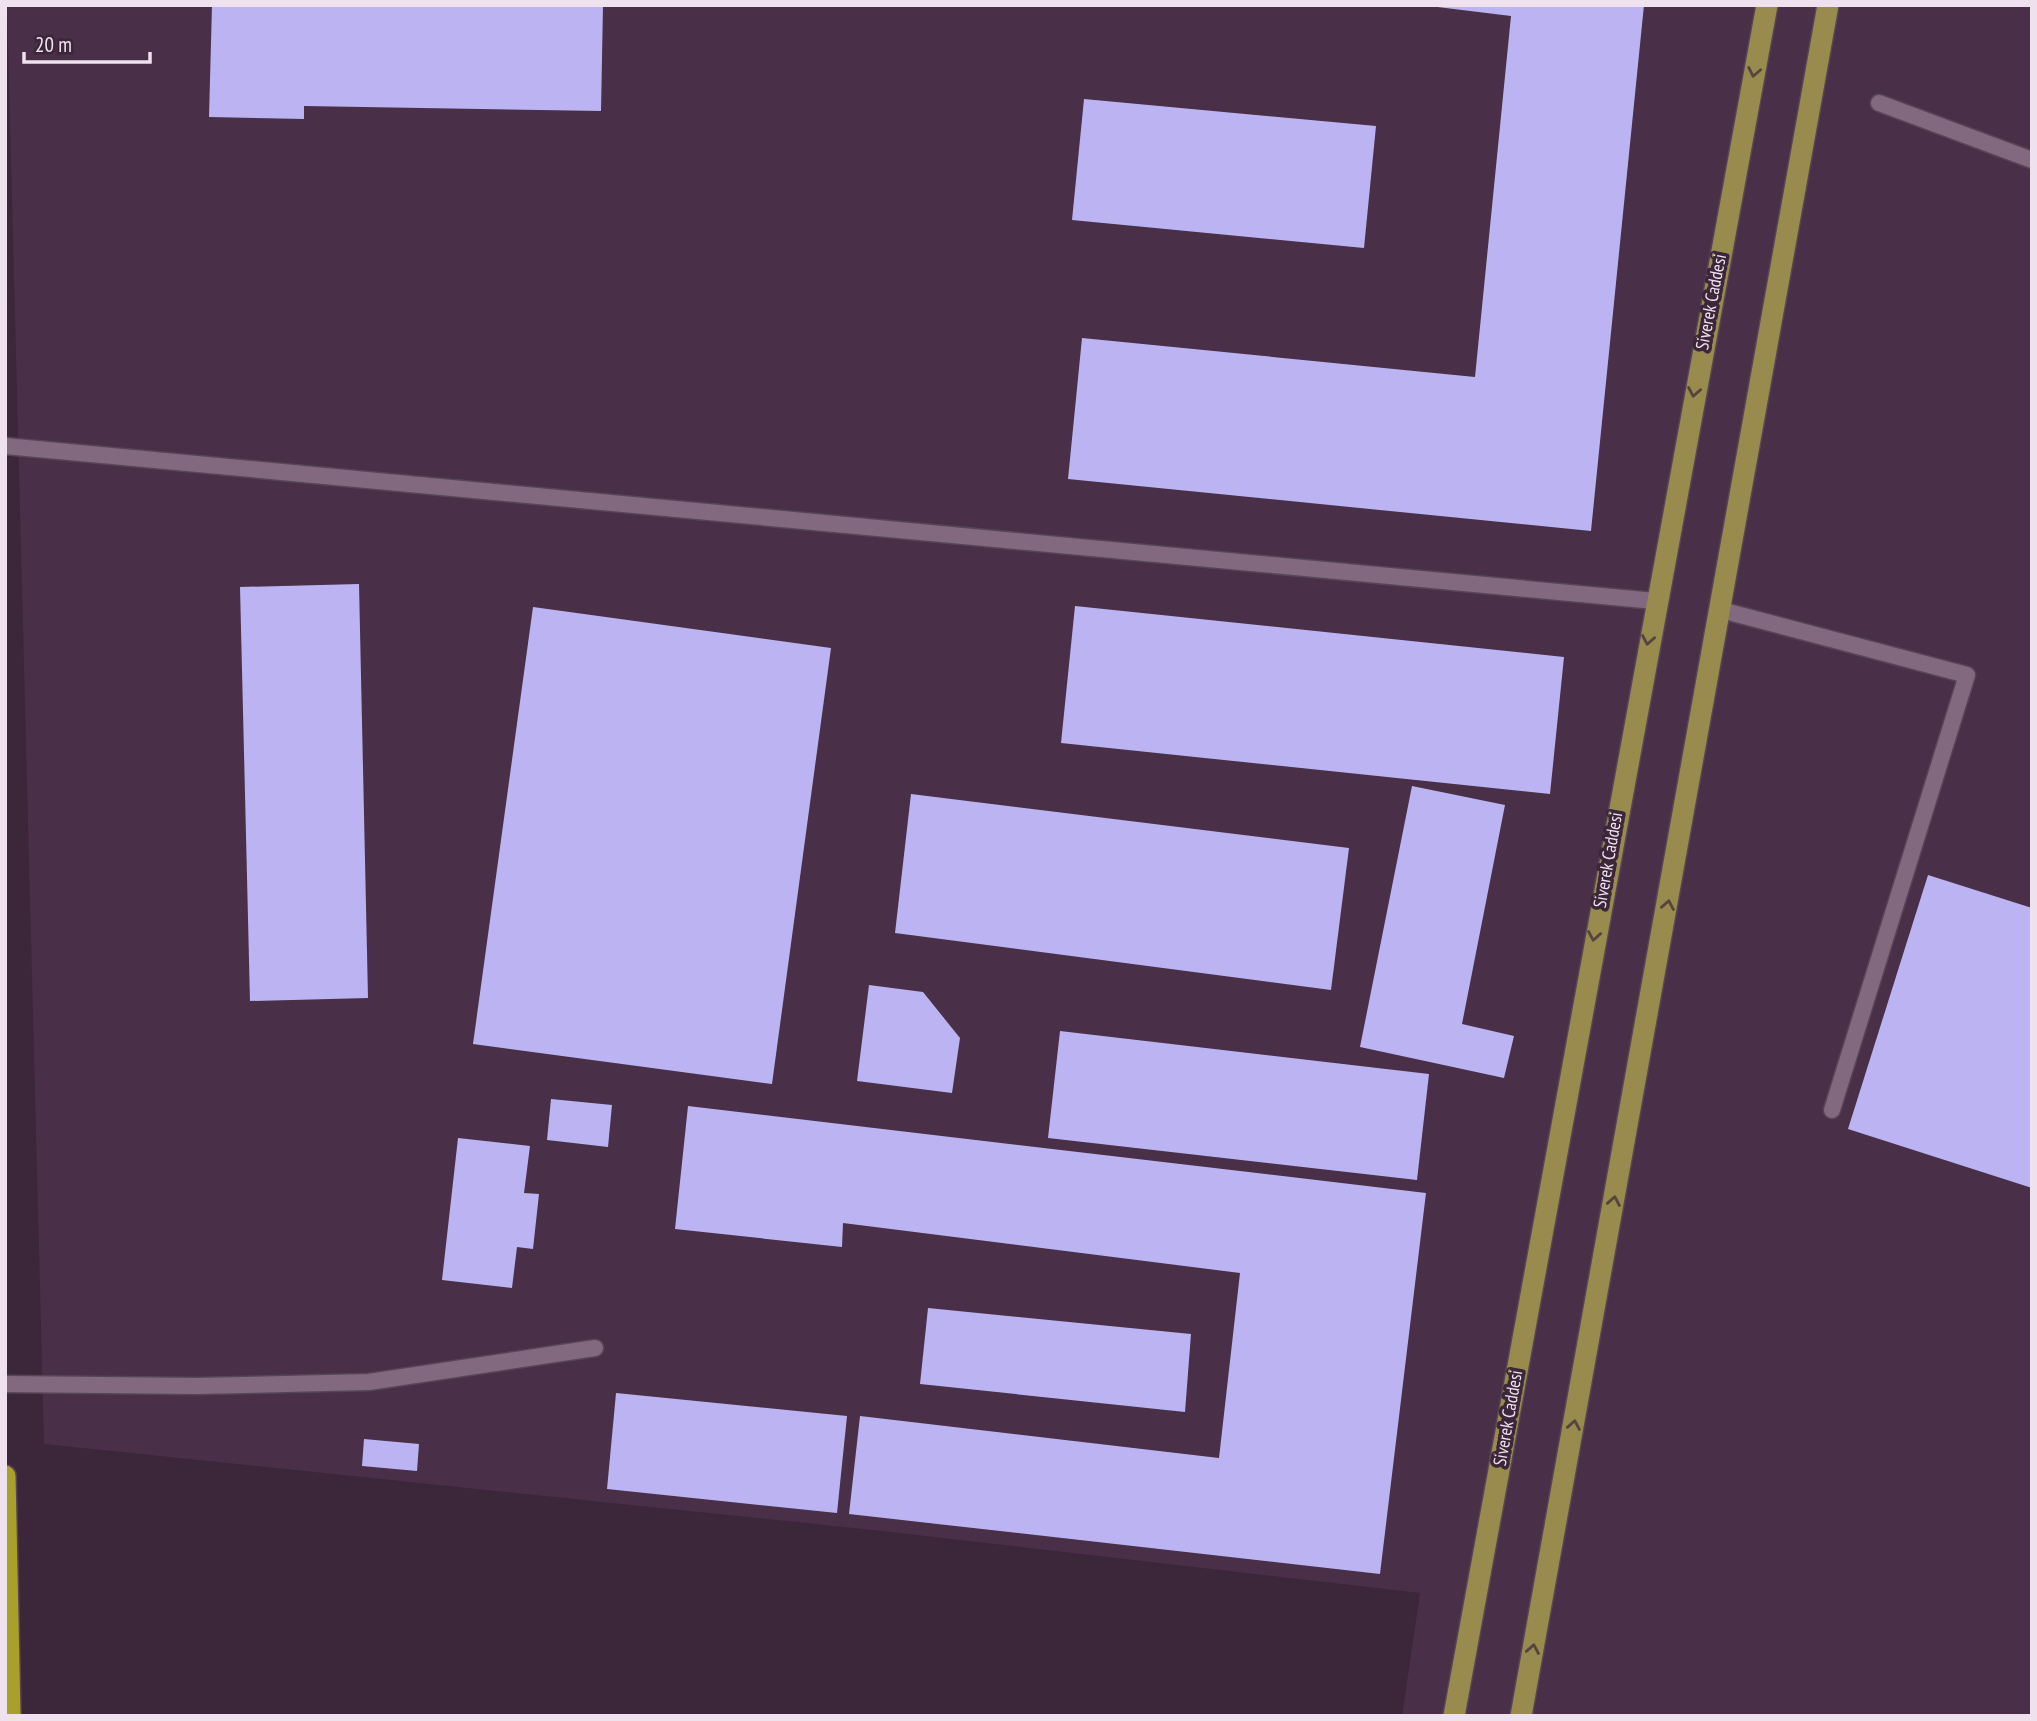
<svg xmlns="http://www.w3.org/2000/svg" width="2037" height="1721" viewBox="0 0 2037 1721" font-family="'PT Sans Narrow',sans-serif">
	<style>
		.built { fill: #492f47 }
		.building { fill: #bcb4f2 }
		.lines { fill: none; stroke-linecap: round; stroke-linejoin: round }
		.lane-casing { stroke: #574556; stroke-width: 19 }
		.primary-casing { stroke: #574556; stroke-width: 24 }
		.highway-casing { stroke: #574556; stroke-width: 24 }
		.lane { stroke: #826980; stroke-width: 16 }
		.primary { stroke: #998a4d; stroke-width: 21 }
		.highway { stroke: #a9a02b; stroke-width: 21 }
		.oneway { stroke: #574440 }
		.labels { text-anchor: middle; stroke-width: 7; stroke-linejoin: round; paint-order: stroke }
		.street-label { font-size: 18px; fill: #efe1ee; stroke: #3b263a }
	</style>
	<rect width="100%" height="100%" fill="#3b263a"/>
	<path class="built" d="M 7,5 L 2032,5 L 2032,1716 L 1402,1716 L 1420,1593 L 882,1531 L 44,1444 Z"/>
	<g class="building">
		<path d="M 212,5 L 603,5 L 601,111 L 304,106 L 304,119 L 209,117 Z"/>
		<path d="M 1421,5 L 1644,5 L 1591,531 L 1068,479 L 1082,338 L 1475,377 L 1511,16 Z"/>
		<path d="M 1084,99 L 1376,126 L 1364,248 L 1072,220 Z"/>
		<path d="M 359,584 L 368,998 L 250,1001 L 240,587 Z"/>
		<path d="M 1075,606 L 1564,657 L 1550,794 L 1061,743 Z"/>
		<path d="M 533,607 L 831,648 L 772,1084 L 473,1044 Z"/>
		<path d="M 1412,786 L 1505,805 L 1462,1024 L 1514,1036 L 1504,1078 L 1360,1047 Z"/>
		<path d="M 911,794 L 1349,848 L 1331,990 L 895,933 Z"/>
		<path d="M 1928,875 L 2032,908 L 2032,1188 L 1848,1129 Z"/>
		<path d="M 869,985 L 923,992 L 960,1038 L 952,1093 L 857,1081 Z"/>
		<path d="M 1060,1031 L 1429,1074 L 1417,1180 L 1048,1138 Z"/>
		<path d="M 551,1099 L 612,1105 L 608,1147 L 547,1140 Z"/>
		<path d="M 688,1106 L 1426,1193 L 1380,1574 L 849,1514 L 860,1416 L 1219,1458 L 1240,1273 L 843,1223 L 842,1247 L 675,1229 Z"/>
		<path d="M 458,1138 L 530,1146 L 524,1193 L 539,1194 L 533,1249 L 517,1247 L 512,1288 L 442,1280 Z"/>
		<path d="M 928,1308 L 1191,1334 L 1185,1412 L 920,1384 Z"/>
		<path d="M 616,1393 L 847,1416 L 837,1513 L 607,1489 Z"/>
		<path d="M 364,1439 L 419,1444 L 417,1471 L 362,1466 Z"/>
	</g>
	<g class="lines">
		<g class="lane-casing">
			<g id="lane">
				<path d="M 1879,103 L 2032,160"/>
				<path d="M 5,446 L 1655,601"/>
				<path d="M 1721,610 L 1967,675 L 1832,1110"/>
				<path d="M 5,1384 L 197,1386 L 369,1382 L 595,1348"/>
			</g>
		</g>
		<g class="primary-casing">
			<g id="primary">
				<path d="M 1454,1716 L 1767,5"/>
				<path d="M 1521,1716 L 1828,5"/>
			</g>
		</g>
		<g class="highway-casing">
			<path id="highway" d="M 5,1476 L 10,1716"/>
		</g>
		<use href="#lane" class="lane"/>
		<use href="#primary" class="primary"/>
		<use href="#highway" class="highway"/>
	</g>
	<defs><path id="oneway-chevron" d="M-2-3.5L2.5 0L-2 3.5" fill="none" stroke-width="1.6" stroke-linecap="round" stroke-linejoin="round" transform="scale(1.75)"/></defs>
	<g class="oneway">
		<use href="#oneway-chevron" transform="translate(1754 72) rotate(101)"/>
		<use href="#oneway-chevron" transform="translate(1694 392) rotate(100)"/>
		<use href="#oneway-chevron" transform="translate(1648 640) rotate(100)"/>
		<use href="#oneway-chevron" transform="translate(1668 905) rotate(-80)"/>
		<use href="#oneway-chevron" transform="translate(1594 936) rotate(100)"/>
		<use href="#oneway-chevron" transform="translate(1614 1201) rotate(-80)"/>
		<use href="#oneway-chevron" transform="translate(1574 1425) rotate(-80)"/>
		<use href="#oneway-chevron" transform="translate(1533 1649) rotate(-80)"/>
	</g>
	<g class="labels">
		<g class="street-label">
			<text transform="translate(1711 302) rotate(-79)" y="6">Siverek Caddesi</text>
			<text transform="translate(1608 860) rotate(-80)" y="6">Siverek Caddesi</text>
			<text transform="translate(1508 1418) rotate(-80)" y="6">Siverek Caddesi</text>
		</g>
	</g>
	<rect width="2037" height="1721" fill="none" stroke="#efe1ee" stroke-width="14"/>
	<path d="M24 52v10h126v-10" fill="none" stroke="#efe1ee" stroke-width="3.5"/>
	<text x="35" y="52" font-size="21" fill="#efe1ee" stroke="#3b263a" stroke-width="5" paint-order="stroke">20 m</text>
</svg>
